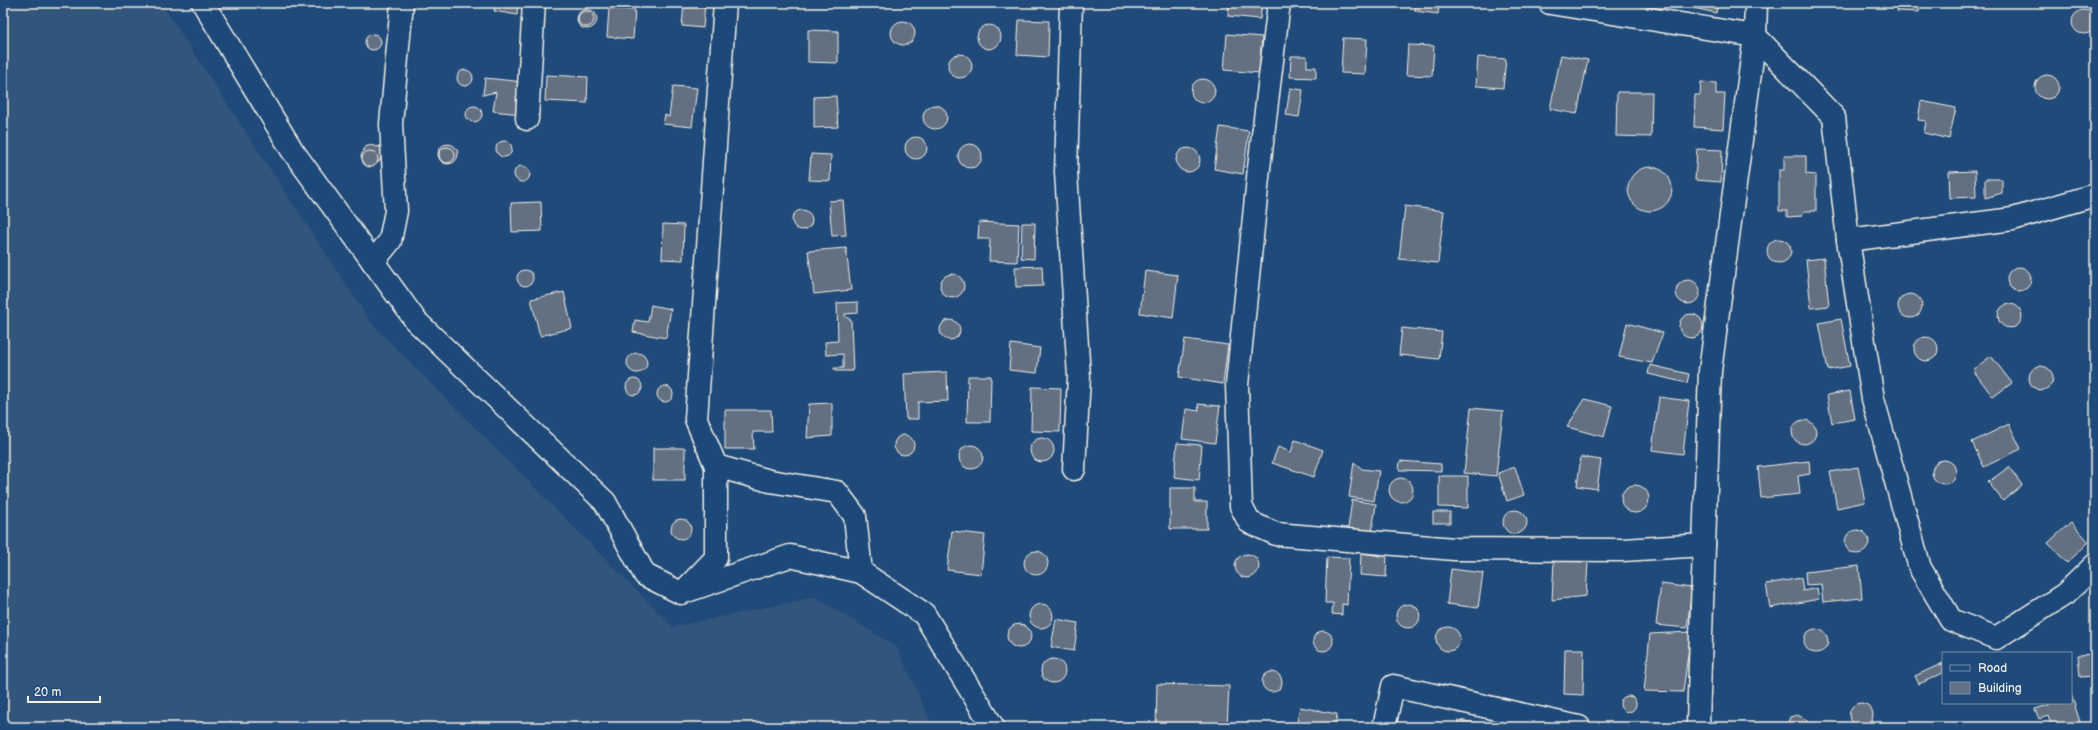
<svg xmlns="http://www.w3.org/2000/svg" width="2098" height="730" viewBox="0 0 2098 730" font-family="'Balsamiq Sans',sans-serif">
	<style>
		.built { fill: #33557c }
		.building { fill: #636f82; stroke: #f4f1e8 }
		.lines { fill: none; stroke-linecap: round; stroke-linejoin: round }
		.minor-casing { stroke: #f4f1e8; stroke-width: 25 }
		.minor { stroke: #1f4a7a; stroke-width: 22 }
	</style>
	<rect width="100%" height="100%" fill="#1f4a7a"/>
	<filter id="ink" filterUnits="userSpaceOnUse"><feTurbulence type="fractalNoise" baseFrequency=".025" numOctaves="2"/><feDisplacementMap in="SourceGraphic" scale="8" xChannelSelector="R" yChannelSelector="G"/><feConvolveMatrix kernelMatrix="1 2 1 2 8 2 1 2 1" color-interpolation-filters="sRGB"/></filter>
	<g filter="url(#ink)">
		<path class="built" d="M 3,3 L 161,3 L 372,324 L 673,627 L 815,597 L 897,647 L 933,727 L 3,727 Z"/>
		<g class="building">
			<path d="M 496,3 L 518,3 L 517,15 L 494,11 Z"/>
			<path d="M 684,3 L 705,3 L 703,28 L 682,26 Z"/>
			<path d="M 1229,3 L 1262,3 L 1260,19 L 1228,16 Z"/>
			<path d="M 1416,3 L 1439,3 L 1438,14 L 1415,11 Z"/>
			<path d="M 1690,3 L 1718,3 L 1716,13 L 1689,7 Z"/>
			<path d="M 1899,3 L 1921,3 L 1919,12 L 1897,11 Z"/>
			<path d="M 609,8 L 635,10 L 633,39 L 607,37 Z"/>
			<circle cx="587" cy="19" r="10"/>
			<circle cx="2084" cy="22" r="12"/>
			<circle cx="586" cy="19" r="8"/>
			<path d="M 1019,20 L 1049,21 L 1048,57 L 1017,55 Z"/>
			<circle cx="903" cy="33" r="12"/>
			<circle cx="989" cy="37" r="12"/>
			<path d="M 808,30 L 838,31 L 838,63 L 808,62 Z"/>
			<circle cx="373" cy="42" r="8"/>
			<path d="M 1227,34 L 1262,37 L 1259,73 L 1224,70 Z"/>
			<path d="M 1343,38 L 1367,39 L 1365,74 L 1341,73 Z"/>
			<path d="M 1408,45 L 1434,46 L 1432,76 L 1406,75 Z"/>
			<circle cx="960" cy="66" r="12"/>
			<path d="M 1561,55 L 1588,60 L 1577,114 L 1550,109 Z"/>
			<path d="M 1291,56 L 1307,56 L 1307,67 L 1316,67 L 1316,78 L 1290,77 Z"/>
			<path d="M 1478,57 L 1506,59 L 1503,88 L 1476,86 Z"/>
			<circle cx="465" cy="78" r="8"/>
			<path d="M 546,75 L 588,77 L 587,103 L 545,101 Z"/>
			<circle cx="2047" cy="87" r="12"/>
			<path d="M 485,78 L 524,82 L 520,114 L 493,111 L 496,92 L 483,95 Z"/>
			<circle cx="1203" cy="91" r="12"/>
			<path d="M 1701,82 L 1716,83 L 1716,94 L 1725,94 L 1723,129 L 1694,127 L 1695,95 L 1700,95 Z"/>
			<path d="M 673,86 L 697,88 L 692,127 L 663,124 L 665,115 L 669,117 Z"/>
			<path d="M 1290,88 L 1303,90 L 1299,117 L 1286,115 Z"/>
			<path d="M 1617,92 L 1652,92 L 1651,137 L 1616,136 Z"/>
			<path d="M 836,96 L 838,127 L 814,128 L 814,97 Z"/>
			<path d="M 1921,101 L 1956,108 L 1949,139 L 1924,133 L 1926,121 L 1918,120 Z"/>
			<circle cx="935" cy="117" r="12"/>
			<circle cx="474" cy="114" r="8"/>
			<path d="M 1220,127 L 1249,131 L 1243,174 L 1214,169 Z"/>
			<circle cx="916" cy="148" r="11"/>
			<circle cx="504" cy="149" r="8"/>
			<circle cx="448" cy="154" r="10"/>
			<circle cx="970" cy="156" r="12"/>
			<path d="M 371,145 L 377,147 L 380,146 L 382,156 L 379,162 L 369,166 L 363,162 L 361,156 L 365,147 Z"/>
			<circle cx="447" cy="155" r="8"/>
			<circle cx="1188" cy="160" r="12"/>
			<path d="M 1697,149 L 1722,150 L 1721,182 L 1695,180 Z"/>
			<circle cx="370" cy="159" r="8"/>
			<path d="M 811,154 L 831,155 L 830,181 L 809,180 Z"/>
			<path d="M 1784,156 L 1806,156 L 1806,174 L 1816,175 L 1816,211 L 1804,211 L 1802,216 L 1787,217 L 1787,211 L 1779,211 L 1779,170 L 1784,170 Z"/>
			<circle cx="522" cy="174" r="8"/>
			<circle cx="1650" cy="189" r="22"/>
			<path d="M 1975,171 L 1976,197 L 1950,198 L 1949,172 Z"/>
			<path d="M 1985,179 L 2002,179 L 2002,193 L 1985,198 Z"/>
			<path d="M 843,200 L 846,235 L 832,236 L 829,201 Z"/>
			<path d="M 541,202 L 542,231 L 512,232 L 511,203 Z"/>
			<path d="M 1405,206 L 1444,211 L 1438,263 L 1399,259 Z"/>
			<circle cx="802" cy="220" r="10"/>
			<path d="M 979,222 L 1019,224 L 1017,262 L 989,261 L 990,239 L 978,239 Z"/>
			<path d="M 1022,223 L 1035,223 L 1034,259 L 1021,258 Z"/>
			<path d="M 663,224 L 684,225 L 683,260 L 662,259 Z"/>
			<circle cx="1779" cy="251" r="12"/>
			<path d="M 846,248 L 851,290 L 814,294 L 808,251 Z"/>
			<path d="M 1824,258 L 1829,306 L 1811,308 L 1806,260 Z"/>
			<path d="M 1042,266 L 1043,286 L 1016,287 L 1015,267 Z"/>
			<circle cx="2019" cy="279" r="12"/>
			<circle cx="525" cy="278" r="8"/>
			<path d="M 1145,271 L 1178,275 L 1173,318 L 1140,313 Z"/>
			<circle cx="952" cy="286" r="12"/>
			<circle cx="1688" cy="292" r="12"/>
			<path d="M 564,292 L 572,328 L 540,336 L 531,299 Z"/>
			<circle cx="1910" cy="306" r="12"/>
			<path d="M 858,302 L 858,313 L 845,314 L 845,316 L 851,320 L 853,371 L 835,371 L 834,368 L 843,368 L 843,354 L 826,355 L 825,342 L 838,341 L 837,303 Z"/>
			<circle cx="2010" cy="316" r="12"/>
			<path d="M 651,305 L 671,309 L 666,338 L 633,332 L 635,320 L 648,322 Z"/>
			<circle cx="1691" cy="326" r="12"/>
			<path d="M 1841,319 L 1850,366 L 1828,370 L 1819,323 Z"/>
			<circle cx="950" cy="330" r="10"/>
			<path d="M 1627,323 L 1663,333 L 1652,363 L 1619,357 Z"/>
			<path d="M 1402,328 L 1442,332 L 1439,359 L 1399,355 Z"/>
			<circle cx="1926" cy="349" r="12"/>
			<path d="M 1185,339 L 1228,345 L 1223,384 L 1179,377 Z"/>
			<path d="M 1011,344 L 1040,348 L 1037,373 L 1009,370 Z"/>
			<circle cx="637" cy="363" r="10"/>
			<path d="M 1991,356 L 2012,383 L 1993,397 L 1973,370 Z"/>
			<path d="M 1650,365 L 1689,374 L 1687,383 L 1648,374 Z"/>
			<circle cx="2041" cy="378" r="12"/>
			<path d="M 947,372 L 948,401 L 918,402 L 918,419 L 906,419 L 904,374 Z"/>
			<path d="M 968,376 L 991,376 L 990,422 L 967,422 Z"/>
			<circle cx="634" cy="387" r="8"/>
			<circle cx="665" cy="394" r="8"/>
			<path d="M 1032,387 L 1061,388 L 1060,432 L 1031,431 Z"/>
			<path d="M 1850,391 L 1855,419 L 1832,423 L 1827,395 Z"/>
			<path d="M 1659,397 L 1689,401 L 1683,454 L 1652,450 Z"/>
			<path d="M 1585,399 L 1612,406 L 1604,437 L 1567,427 Z"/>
			<path d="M 832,403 L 832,436 L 807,438 L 809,404 Z"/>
			<path d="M 1198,404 L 1220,406 L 1215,443 L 1182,439 L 1186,409 L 1199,411 Z"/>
			<path d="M 1471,408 L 1503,411 L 1496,476 L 1464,473 Z"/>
			<path d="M 725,410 L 771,410 L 772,432 L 753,432 L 754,449 L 725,449 Z"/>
			<circle cx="1804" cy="432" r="12"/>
			<path d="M 2009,424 L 2021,449 L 1984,467 L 1972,442 Z"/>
			<circle cx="904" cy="445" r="10"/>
			<circle cx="1042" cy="450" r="12"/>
			<path d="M 1295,440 L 1323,450 L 1314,477 L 1272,463 L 1278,447 L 1291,452 Z"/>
			<path d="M 1177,443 L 1202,445 L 1199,480 L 1174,477 Z"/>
			<circle cx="971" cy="457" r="12"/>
			<rect x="653" y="448" width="32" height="32"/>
			<path d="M 1581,457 L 1601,460 L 1597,489 L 1577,486 Z"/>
			<circle cx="1944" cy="472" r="12"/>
			<path d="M 1400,461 L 1441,464 L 1441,471 L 1399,470 Z"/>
			<path d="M 1809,461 L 1810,474 L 1798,476 L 1800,494 L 1761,498 L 1758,467 Z"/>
			<path d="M 1354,462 L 1362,469 L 1379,471 L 1374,501 L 1349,497 Z"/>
			<path d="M 1515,467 L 1524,495 L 1507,501 L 1498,473 Z"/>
			<path d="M 1858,467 L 1865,502 L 1837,508 L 1830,472 Z"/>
			<path d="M 2009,467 L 2022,485 L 2003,501 L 1988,482 Z"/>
			<path d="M 1439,476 L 1468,476 L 1468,508 L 1439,507 Z"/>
			<circle cx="1401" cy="490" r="12"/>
			<circle cx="1635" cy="499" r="14"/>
			<path d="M 1170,488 L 1195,488 L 1195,502 L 1207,502 L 1207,529 L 1170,529 Z"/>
			<path d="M 1352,500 L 1376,504 L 1372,532 L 1348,528 Z"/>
			<circle cx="1515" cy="522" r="12"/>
			<rect x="1433" y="512" width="17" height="11"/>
			<circle cx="681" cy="529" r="10"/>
			<path d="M 2071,522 L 2089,542 L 2067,563 L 2048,543 Z"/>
			<circle cx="1857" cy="542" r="12"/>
			<path d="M 952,531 L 985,535 L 981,574 L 947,570 Z"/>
			<circle cx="1036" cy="563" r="12"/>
			<path d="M 1361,553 L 1387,557 L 1386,577 L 1360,575 Z"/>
			<circle cx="1247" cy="566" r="12"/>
			<path d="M 1327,557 L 1349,558 L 1347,605 L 1342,604 L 1342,615 L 1332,614 L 1333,603 L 1325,603 Z"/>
			<path d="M 1554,561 L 1588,562 L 1586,596 L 1552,600 Z"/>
			<path d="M 1859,566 L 1862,598 L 1823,602 L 1821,584 L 1806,585 L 1805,572 Z"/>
			<path d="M 1451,569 L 1483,573 L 1478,608 L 1447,604 Z"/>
			<path d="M 1801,578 L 1803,591 L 1817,588 L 1819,599 L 1770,608 L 1766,584 Z"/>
			<path d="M 1661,584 L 1692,588 L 1687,628 L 1656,625 Z"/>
			<circle cx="1041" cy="616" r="12"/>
			<circle cx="1408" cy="616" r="12"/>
			<path d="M 1056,619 L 1078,623 L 1074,651 L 1051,647 Z"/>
			<circle cx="1019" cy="636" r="12"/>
			<circle cx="1448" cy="639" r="12"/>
			<circle cx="1816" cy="641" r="12"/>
			<circle cx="1323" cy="641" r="10"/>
			<path d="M 1691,632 L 1683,692 L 1644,691 L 1650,634 Z"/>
			<path d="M 1565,649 L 1584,649 L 1583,695 L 1564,694 Z"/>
			<path d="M 2095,654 L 2095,676 L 2080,677 L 2078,655 Z"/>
			<circle cx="1053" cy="671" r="12"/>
			<path d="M 1943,663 L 1943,673 L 1919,684 L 1915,676 Z"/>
			<circle cx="1272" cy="682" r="10"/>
			<path d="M 1157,684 L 1229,686 L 1227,727 L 1156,727 Z"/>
			<path d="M 2071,694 L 2081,725 L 2075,727 L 2052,727 L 2048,716 L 2039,719 L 2035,709 L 2049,705 L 2048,703 L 2071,703 Z"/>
			<circle cx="1628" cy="704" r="8"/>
			<circle cx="1861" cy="715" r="12"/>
			<path d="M 1300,707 L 1337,714 L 1335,727 L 1296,727 Z"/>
			<path d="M 1797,715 L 1806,719 L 1809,727 L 1786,727 L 1790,717 Z"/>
			<path d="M 1458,720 L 1484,724 L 1483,727 L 1457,727 Z"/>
		</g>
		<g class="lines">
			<g class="minor-casing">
				<g id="minor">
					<path d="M 203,3 L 292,150 L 416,321 L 605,502 L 645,575 L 681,593 L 790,556 L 861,572 L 924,614 L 993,727"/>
					<path d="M 1071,3 L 1066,172 L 1079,377 L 1074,469"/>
					<path d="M 1279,3 L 1259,168 L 1237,385 L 1241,506 L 1249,522 L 1276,534 L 1454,549 L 1623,550 L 1704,545"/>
					<path d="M 1550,3 L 1755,36 L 1834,117 L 1848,240 L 1873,399 L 1920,568 L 1951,620 L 1996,638 L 2065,594 L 2095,565"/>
					<path d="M 527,119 L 534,3"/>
					<path d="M 1848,240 L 2013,219 L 2095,195"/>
					<path d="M 373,262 L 390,241 L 396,211 L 391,124 L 402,3"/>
					<path d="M 716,466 L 770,481 L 837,492 L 855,516 L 861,572"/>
					<path d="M 685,590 L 716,558 L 716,466 L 696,419 L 725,3"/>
					<path d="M 1384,727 L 1393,686 L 1579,727"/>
					<path d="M 1700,727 L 1698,723 L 1710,371 L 1755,36 L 1756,3"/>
				</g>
			</g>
			<use href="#minor" class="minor"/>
		</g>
	</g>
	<rect width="2098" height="730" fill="none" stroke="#1f4a7a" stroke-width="16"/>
	<rect x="8" y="8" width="2082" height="714" fill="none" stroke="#f4f1e8" stroke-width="1.5" filter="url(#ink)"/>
	<rect x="1942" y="652" width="130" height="52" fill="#1f4a7a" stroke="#748da6"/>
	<rect x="1950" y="665" width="20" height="6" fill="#1f4a7a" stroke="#748da6"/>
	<text x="1978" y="672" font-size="12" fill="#f4f1e8">Road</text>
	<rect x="1950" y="682" width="20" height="12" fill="#636f82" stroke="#748da6"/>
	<text x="1978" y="692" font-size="12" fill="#f4f1e8">Building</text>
	<path d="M28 696v6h72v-6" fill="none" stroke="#f4f1e8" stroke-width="2"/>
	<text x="34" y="696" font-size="12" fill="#f4f1e8" stroke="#1f4a7a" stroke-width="3" paint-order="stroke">20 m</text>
</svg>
